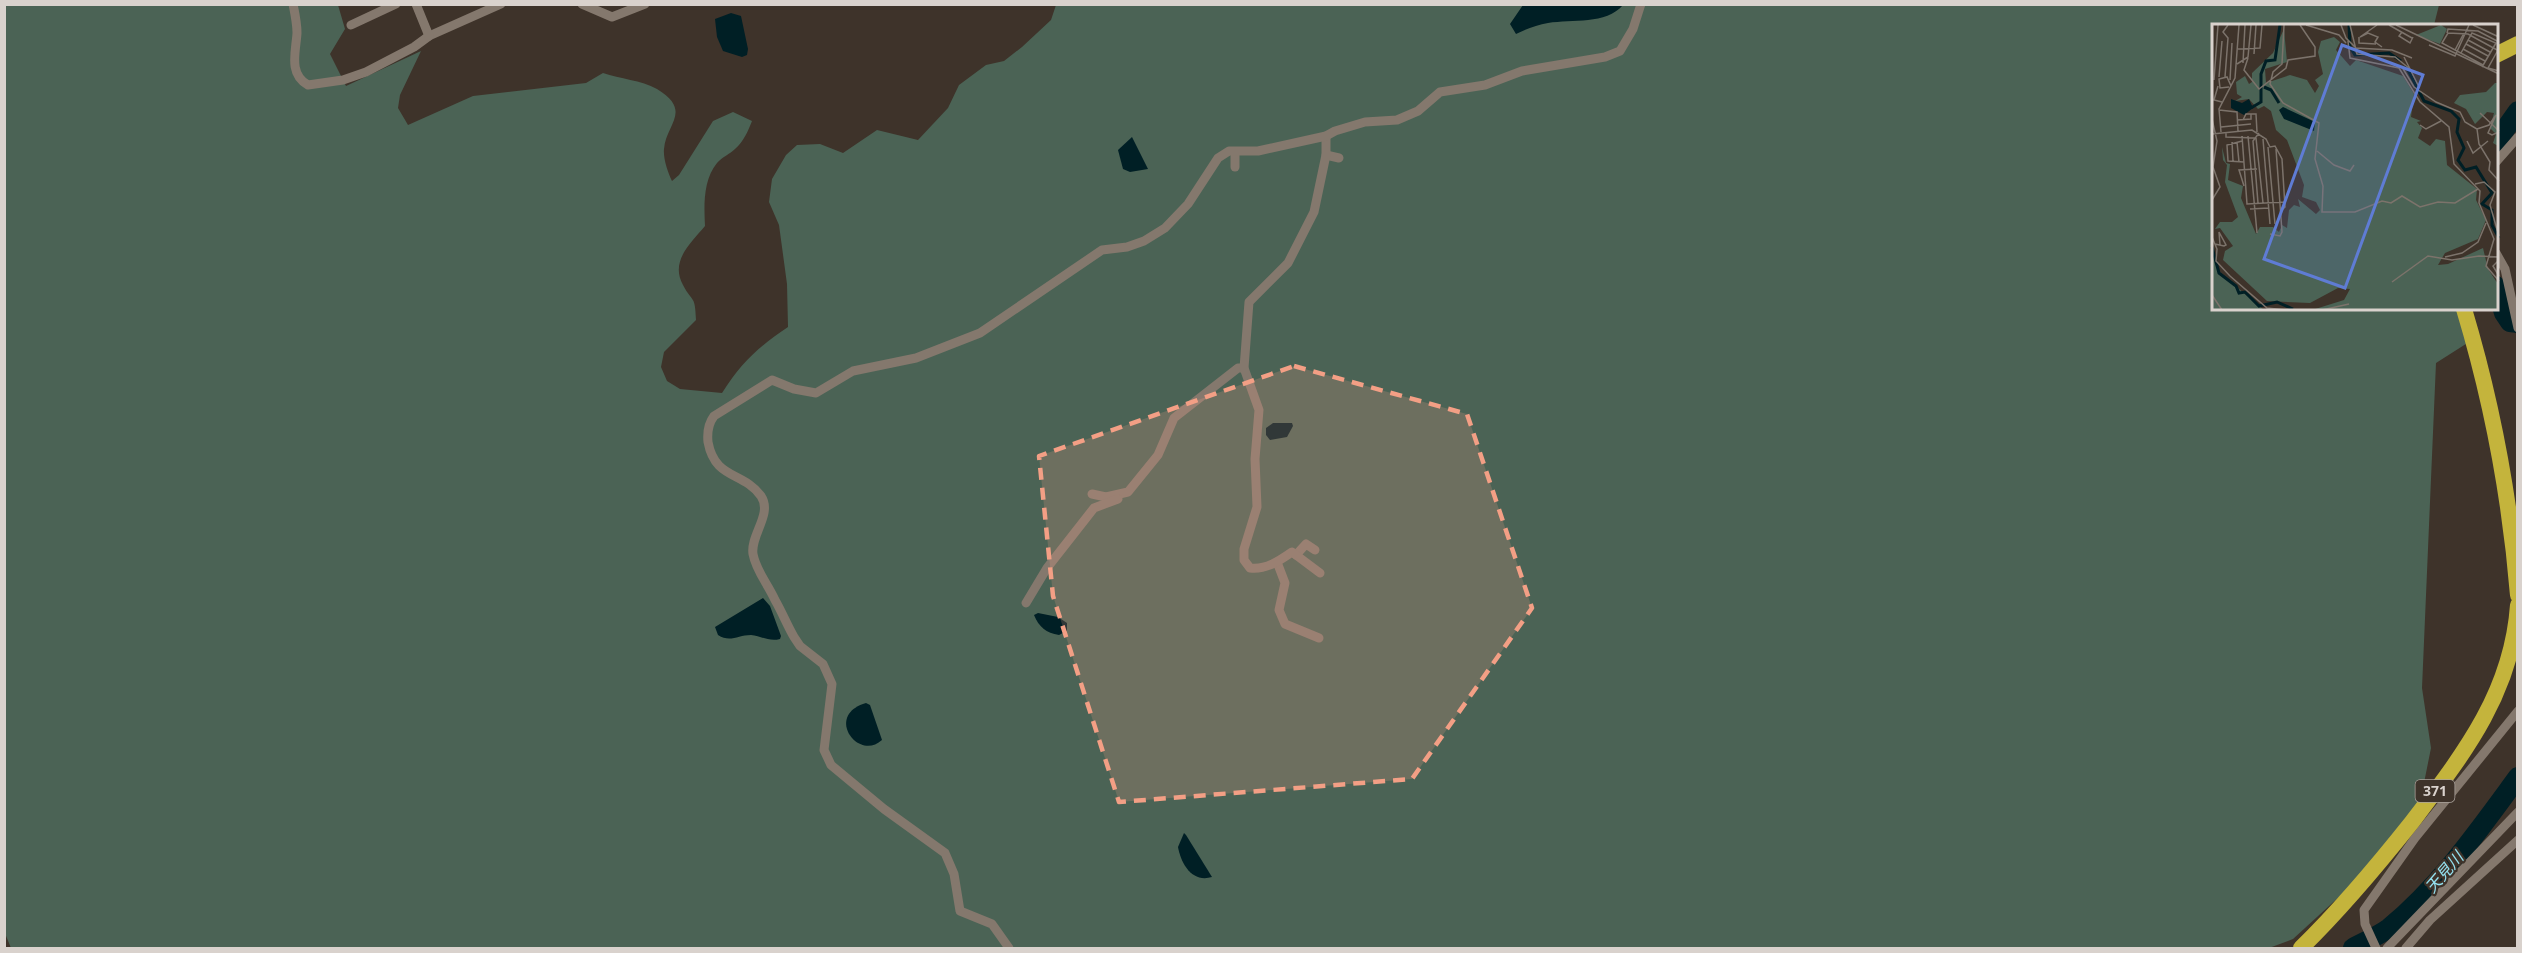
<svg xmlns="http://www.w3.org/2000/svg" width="2522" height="953" viewBox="0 0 2522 953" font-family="'Open Sans','Noto Sans JP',sans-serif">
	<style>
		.green { fill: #4b6355 }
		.water { fill: #001f25 }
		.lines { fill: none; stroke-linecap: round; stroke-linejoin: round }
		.river { stroke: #001f25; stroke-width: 20 }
		.street { stroke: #84786d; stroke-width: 9 }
		.highway { stroke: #c4b43c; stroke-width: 16 }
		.marked { fill: #f39f85; fill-opacity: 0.2; stroke: #f39f85; stroke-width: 4.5; stroke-dasharray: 12 8; stroke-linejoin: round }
		.labels { text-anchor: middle; stroke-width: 4.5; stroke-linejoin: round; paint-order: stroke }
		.shield { fill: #3e332a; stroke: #aaa29c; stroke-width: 1.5 }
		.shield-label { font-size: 14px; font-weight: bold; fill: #d9d2cd }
		.water-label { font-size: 16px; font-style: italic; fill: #94e2f1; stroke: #3e332a }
		.inset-river { fill: none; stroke: #001f25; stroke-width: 3 }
		.inset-road { fill: none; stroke: #7c736b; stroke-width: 1.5 }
		.view { fill: #5f7cd4; fill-opacity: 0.15; stroke: #5f7cd4; stroke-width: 3 }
		.inset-edge { fill: none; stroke: #d9d2cd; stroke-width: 3 }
	</style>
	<rect width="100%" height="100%" fill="#3e332a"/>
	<path class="green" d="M 4,5 L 338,5 L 345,29 L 330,54 L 346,86 L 421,51 L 400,95 L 398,108 L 408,125 L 473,96 L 586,83 L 603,73 C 620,79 641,80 657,89 C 693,111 666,124 664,149 C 663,158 668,173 672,181 L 679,175 L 713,121 L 733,112 L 752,121 C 748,131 744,141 735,149 C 730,154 722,157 717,163 C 703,180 704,206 705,226 C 690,244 670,261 683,285 C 693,304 695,294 696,320 L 664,352 L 661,367 L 667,381 L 680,389 L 722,393 C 742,362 757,348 788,327 L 787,284 L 779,225 L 769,202 L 772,179 L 786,155 L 797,145 L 820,144 L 843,153 L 877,130 L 918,140 L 948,108 L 959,85 L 986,65 L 1004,61 L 1022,47 L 1051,20 L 1056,5 L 2439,5 L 2434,25 L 2213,26 L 2213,309 L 2457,309 L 2469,342 L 2436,363 L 2422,688 L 2431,748 L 2421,798 L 2384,850 L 2341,895 L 2293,939 L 2269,948 L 11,948 L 4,931 Z"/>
	<g class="water">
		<path d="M 1523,5 L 1523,4 L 1623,5 C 1606,25 1572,19 1548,23 C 1537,25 1526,29 1516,34 L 1510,24 Z"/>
		<path d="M 731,13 L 741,16 L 748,49 L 747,55 L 742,57 L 723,51 L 717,37 L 715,19 Z"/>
		<path d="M 1132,137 L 1148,169 L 1130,172 L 1123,169 L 1118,150 Z"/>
		<path d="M 1273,423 L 1292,423 L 1293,426 L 1287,437 L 1270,440 L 1266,435 L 1266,428 Z"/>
		<path d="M 763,598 L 770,606 L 781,636 L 780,639 C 769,642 761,636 751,635 C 738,635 730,643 718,635 L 715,627 Z"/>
		<path d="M 1038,613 L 1058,617 L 1067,623 L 1067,631 L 1059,635 C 1046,633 1039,627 1034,615 Z"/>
		<path d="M 866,703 L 870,705 L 882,740 C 858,762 824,715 866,703 Z"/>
		<path d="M 1184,833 L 1186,835 L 1212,877 C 1192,883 1181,864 1178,847 Z"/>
	</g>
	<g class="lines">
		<g class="river">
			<path d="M 2496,142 L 2518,111"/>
			<path d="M 2496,286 L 2504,313 L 2510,322 L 2518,323"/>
			<path d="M 2353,948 C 2364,942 2378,936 2389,928 C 2440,886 2479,830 2518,777"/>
		</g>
		<g class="street">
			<path d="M 293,4 C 295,14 297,23 297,33 C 296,51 288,74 308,85 L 343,80 L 366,72 L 414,47 L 429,36 L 501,4"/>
			<path d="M 416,4 L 429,36"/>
			<path d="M 582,4 L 612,17 L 645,4"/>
			<path d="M 351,25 L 396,4"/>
			<path d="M 1326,155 L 1339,158"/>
			<path d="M 2496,162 L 2518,137"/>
			<path d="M 1235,167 L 1235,152"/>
			<path d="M 2496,253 L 2505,269 L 2518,328"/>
			<path d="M 1092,494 L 1106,497 L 1128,492 L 1158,455 L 1174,418 L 1238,368 L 1244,368"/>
			<path d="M 1296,555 L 1306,544 L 1315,550"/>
			<path d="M 1277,562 L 1285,583 L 1279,610 L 1285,624 L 1319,638"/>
			<path d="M 1320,573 L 1292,552 C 1279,561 1266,570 1250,568 L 1244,560 L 1244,549 L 1257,507 L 1255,459 L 1259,410 L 1244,368 L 1249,302 L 1288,263 L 1314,212 L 1326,155 L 1326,136"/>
			<path d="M 1026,603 L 1047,568 L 1094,508 L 1118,499"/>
			<path d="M 1009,948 L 992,924 L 960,911 L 954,874 L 945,853 L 884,809 L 831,765 L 824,750 L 832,684 L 823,664 L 800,646 L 794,637 C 787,625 782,612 775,600 C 768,584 756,571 753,554 C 750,535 773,514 761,496 C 743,471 715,480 708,442 C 707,432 708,424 714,416 L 772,380 L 794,389 L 816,393 L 853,371 L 916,358 L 980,333 L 1102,250 L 1127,247 L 1144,241 L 1165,228 L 1188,204 L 1218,158 L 1229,151 L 1258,151 L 1326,136 L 1335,131 L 1365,122 L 1397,120 L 1418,111 L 1440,92 L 1485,85 L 1522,71 L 1605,57 L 1620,51 L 1633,29 L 1641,4"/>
			<path d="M 2376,948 L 2365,924 L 2364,910 L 2415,838 L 2518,711"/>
			<path d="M 2387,948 L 2518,812"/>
			<path d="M 2406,948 L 2430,920 L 2518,840"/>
		</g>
		<g class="highway">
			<path d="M 2496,55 L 2518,44"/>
			<path d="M 2464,309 C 2492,402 2510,498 2518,595"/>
			<path d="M 2301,948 C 2341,909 2377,866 2412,822 C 2463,755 2512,693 2518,605"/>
		</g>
	</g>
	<path class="marked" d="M 1294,366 L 1467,414 L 1532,608 L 1412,779 L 1119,802 L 1053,596 L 1039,456 Z"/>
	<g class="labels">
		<rect class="shield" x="2415.5" y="780" width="39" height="22" rx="4.5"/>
		<g class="shield-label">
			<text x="2435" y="796">371</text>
		</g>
		<g class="water-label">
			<text transform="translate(2444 872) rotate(-49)" y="6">天見川</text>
		</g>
	</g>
	<g transform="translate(2212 24)">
		<rect width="286" height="286" fill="#3e332a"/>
		<path d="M 229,1 L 235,5 L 228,20 L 204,11 ZM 72,5 L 75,38 L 53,45 L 54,59 L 78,51 L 95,56 L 103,69 L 107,62 L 103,56 L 111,50 L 106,28 L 109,17 L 122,13 L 128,18 L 124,26 L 138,42 L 144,36 L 191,52 L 202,70 L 199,93 L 209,97 L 205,98 L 210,104 L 206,114 L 218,122 L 224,115 L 233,117 L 235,141 L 265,165 L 264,176 L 274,196 L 266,215 L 233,229 L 226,241 L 236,240 L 271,224 L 276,245 L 286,260 L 286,286 L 100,286 L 132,276 L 138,265 L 126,264 L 98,279 L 55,277 L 11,236 L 13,227 L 21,222 L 8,204 L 3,205 L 8,198 L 20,198 L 26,193 L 13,158 L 15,141 L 11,136 L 10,123 L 14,139 L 18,140 L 16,156 L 31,162 L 29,174 L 44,210 L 48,203 L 61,203 L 67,208 L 70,201 L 75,204 L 77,186 L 82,181 L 88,183 L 86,175 L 104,190 L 108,186 L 104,178 L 90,173 L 92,161 L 75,116 L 64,106 L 59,87 L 52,82 L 46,85 L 37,75 L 23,77 L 30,73 L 25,70 L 24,58 L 33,52 L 37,60 L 40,58 L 40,49 L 61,29 ZM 283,59 L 286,59 L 286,122 L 281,119 L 284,110 L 278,104 L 282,89 L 275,88 L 263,100 L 254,85 L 242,79 L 248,71 L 274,68 ZM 0,225 L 8,249 L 52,286 L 0,286 Z" fill="#4b6355"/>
		<path d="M 37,75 L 41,84 L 32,91 L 19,84 L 19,75 L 30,79 ZM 71,83 L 103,98 L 102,107 L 72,95 L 67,86 Z" fill="#001f25"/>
		<path class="inset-river" d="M 137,1 L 138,23 L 143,31 L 177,29 L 189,37M 194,42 L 212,77 L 239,87 L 247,95 L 245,108 L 252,124 L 246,136 L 253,146 L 264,143 L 280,169 L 270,180 L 280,186 L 280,201 L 287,214M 52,63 L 59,66 L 67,79M 39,84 L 49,78 L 49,50 L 54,37 L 63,36 L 68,1M 0,223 L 7,249 L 24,262 L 27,269 L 33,268 L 47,282 L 65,278 L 81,285"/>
		<path class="inset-road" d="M 72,1 L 70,40 L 61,48 L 58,60 L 71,79 L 107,99 L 103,135 L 111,162 L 110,188 L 143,188 L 170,177 L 179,179 L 190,172 L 208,183 L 226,178 L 243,179 L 266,165M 94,1 L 127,11 L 134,19M 129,1 L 134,14 L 144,24 L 180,26 L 200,34M 138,1 L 145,30 L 183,33 L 198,45M 165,1 L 148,13 L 156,9 L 166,13 L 163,18 L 170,23M 177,1 L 200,14M 184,1 L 287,50M 261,1 L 287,13M 190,8 L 187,12 L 198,19 L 201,13M 235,9 L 236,5 L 266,7 L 287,18M 147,13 L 147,19 L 164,20M 256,16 L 278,28M 136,17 L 138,34 L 187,44 L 208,78 L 237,103 L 242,140 L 268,167 L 267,179 L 282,215 L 274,242 L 287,257M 254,20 L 276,32M 217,21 L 243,32 L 257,1M 26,25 L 48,24 L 50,1M 251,25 L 273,37M 243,26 L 252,9M 286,26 L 276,44 L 287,47M 249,29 L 260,9 L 284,19 L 270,43M 42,30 L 44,1M 192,33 L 207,63M 36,34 L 32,46 L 47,65 L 74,44 L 76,36 L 103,32 L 103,23 L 88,1M 31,39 L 33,1M 25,40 L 36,33 L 39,1M 183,41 L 190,43 L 202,63 L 224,78 L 248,88 L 253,98 L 265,105 L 267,120 L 278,138 L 277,146 L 287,157M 271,41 L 230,19 L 236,9 L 256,10 L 287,27M 7,53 L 10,17M 13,53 L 16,14 L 11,8 L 16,1M 2,56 L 6,1M 18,56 L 20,19M 6,62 L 2,76 L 10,78M 17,63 L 8,64 L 7,55 L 15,53 L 19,62M 7,86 L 25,88 L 26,107M 268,89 L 287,107M 0,95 L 5,117 L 1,143 L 8,163 L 0,176M 25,96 L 39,95 L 39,90M 31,96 L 34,90 L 44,90 L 45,108M 208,101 L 214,105 L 229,97M 9,103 L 39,100M 265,105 L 277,101 L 284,91 L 276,109 L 280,111 L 287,108M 9,108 L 7,85 L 23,54 L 27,1M 14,108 L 14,113 L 44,114M 0,110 L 40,106 L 54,115 L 58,123 L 63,122 L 70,135 L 73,183 L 68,188M 30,112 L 35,180 L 72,178M 36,112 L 45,209M 44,114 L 51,179M 51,115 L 58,200M 30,117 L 15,121 L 16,137 L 32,138M 255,117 L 261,129 L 276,117M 20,118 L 21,137M 25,118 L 27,138M 56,123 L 63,200M 105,127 L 122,141 L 138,147 L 142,141M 263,160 L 272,158 L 283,168 L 278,181 L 287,212M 32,162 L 27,146 L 45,145M 46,179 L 41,117 L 47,109M 38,185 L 57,184M 58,210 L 68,212 L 70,208 L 64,125M 0,213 L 5,225 L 4,237 L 18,252 L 55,284 L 74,286M 3,220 L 12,222 L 14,221 L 7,208 L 8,221M 233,233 L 250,229 L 266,218 L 274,199M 287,236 L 281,242 L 287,252M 180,258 L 216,232 L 240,236 L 267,232 L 287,233M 0,271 L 10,286M 110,286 L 137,280"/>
		<path class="view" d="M 130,21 L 211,51 L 133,264 L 52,235 Z"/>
		<rect width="286" height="286" class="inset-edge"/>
	</g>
	<rect width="2522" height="953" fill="none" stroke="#d9d2cd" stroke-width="12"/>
</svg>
